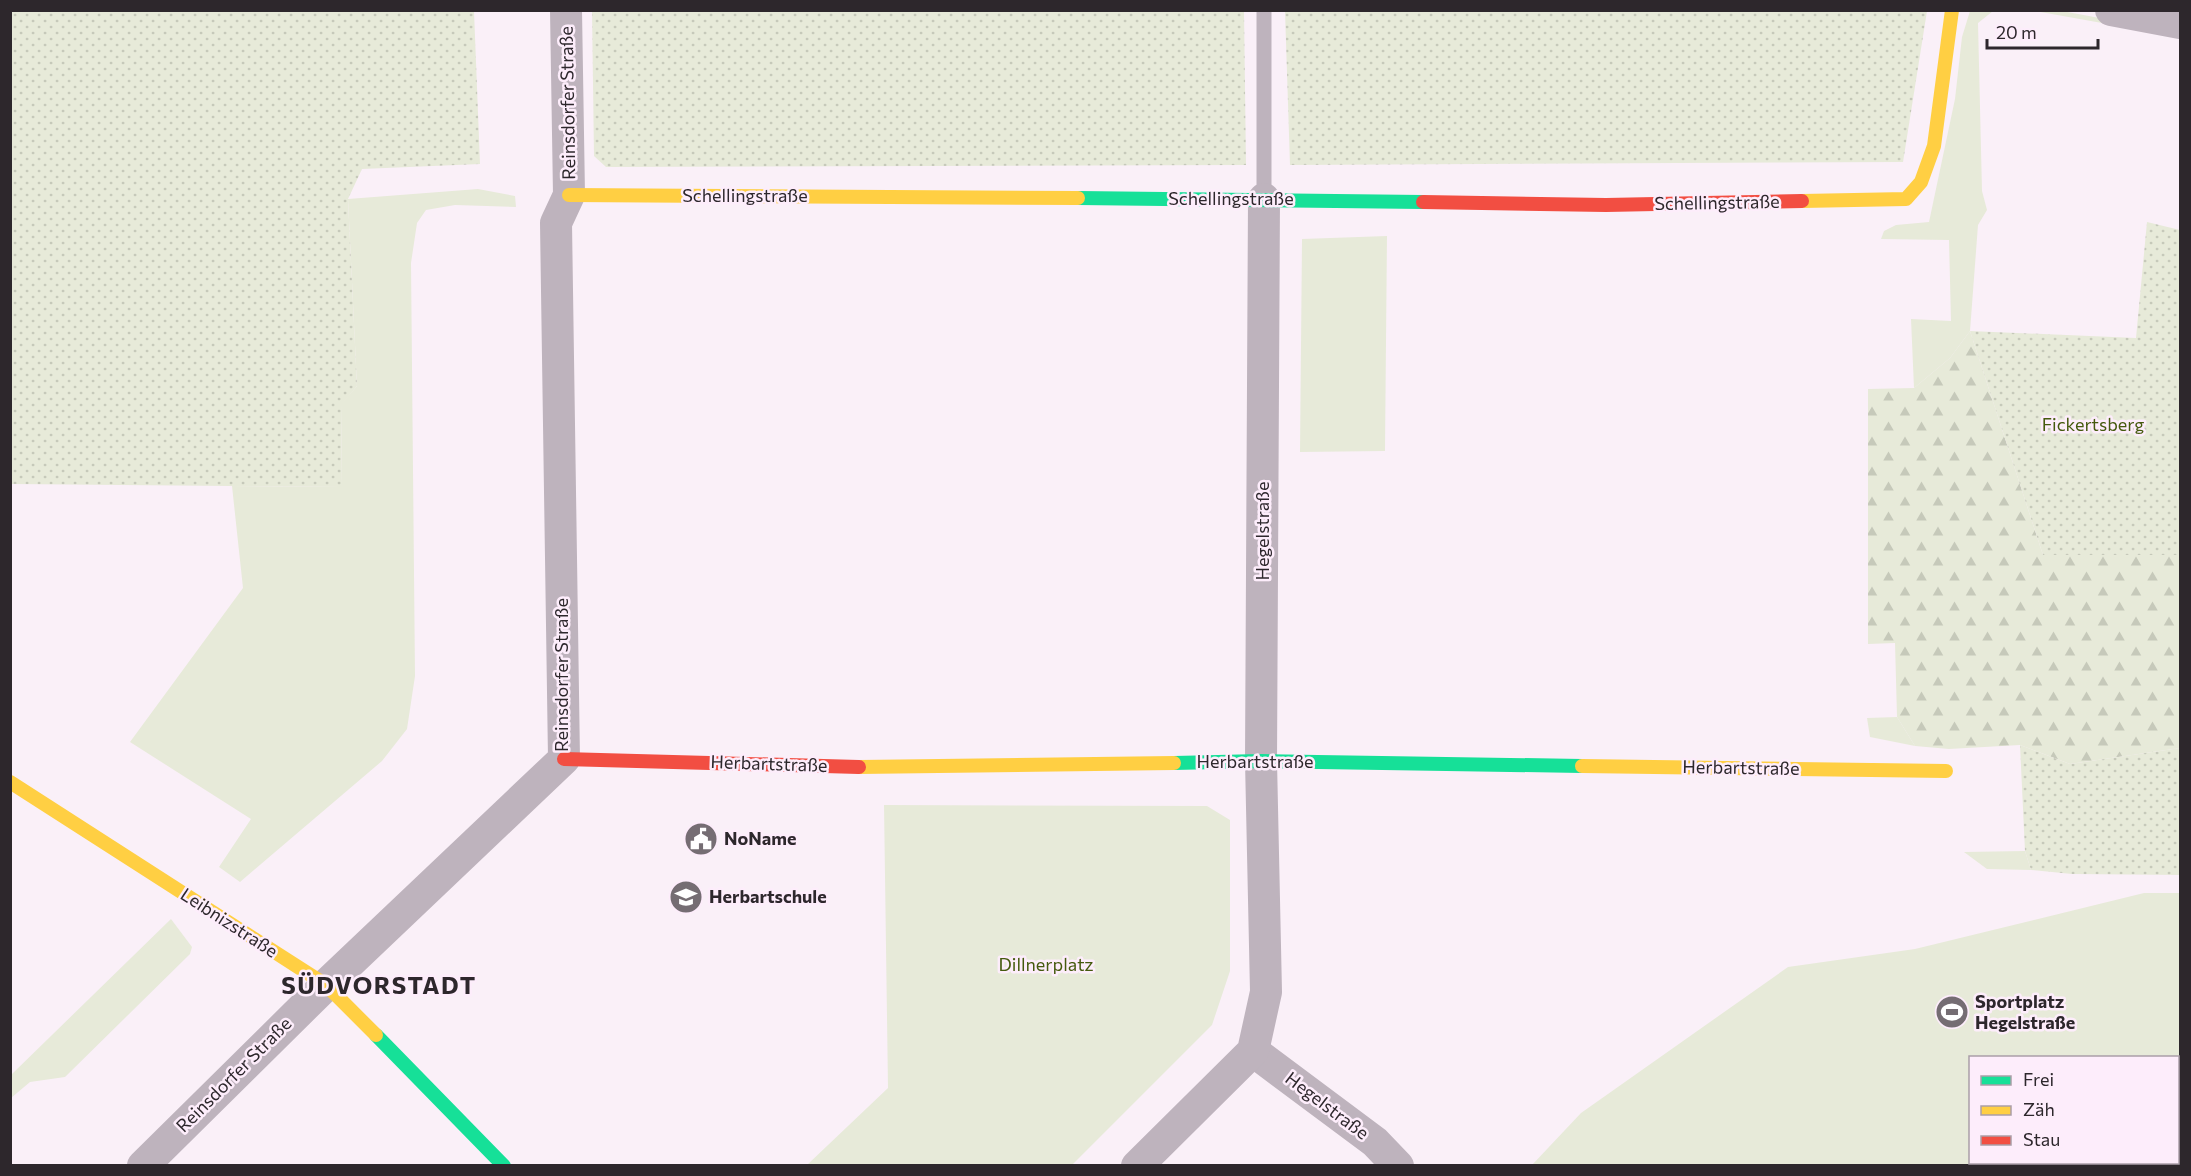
<svg xmlns="http://www.w3.org/2000/svg" width="2191" height="1176" viewBox="0 0 2191 1176" font-family="Commissioner,sans-serif">
	<style>
		.green { fill: #e7ead9; fill-rule: evenodd }
		.forest { fill: url(#forest-firs) }
		.garden { fill: url(#garden-dots) }
		.lines { fill: none; stroke-linecap: round; stroke-linejoin: round }
		.lane { stroke: #beb3bd; stroke-width: 15 }
		.street { stroke: #beb3bd; stroke-width: 32 }
		.fast { stroke: #16e098; stroke-width: 14 }
		.slow { stroke: #ffcf43; stroke-width: 14 }
		.jam { stroke: #f24e42; stroke-width: 14 }
		.labels { text-anchor: middle; stroke-width: 5; stroke-linejoin: round; paint-order: stroke }
		.street-label { font-size: 18px; fill: #2d272c; stroke: #fdedfb }
		.park-label { font-size: 18px; fill: #455a0e; stroke: #fdedfb }
		.poi-label { font-size: 18px; font-weight: bold; fill: #2d272c; stroke: #fdedfb; text-anchor: start }
		.district-label { font-size: 24px; font-weight: bold; letter-spacing: 1.5px; fill: #2d272c; stroke: #fdedfb }
	</style>
	<defs>
		<pattern id="forest-firs" width="22" height="20" patternUnits="userSpaceOnUse" patternTransform="scale(1.5)"><rect width="22" height="20" fill="#e7ead9"/><path d="M5 1l3.5 6h-7zM16 11l3.5 6h-7z" fill="#c6c9ba"/></pattern>
		<pattern id="garden-dots" width="8" height="8" patternUnits="userSpaceOnUse" patternTransform="scale(1.5)"><rect width="8" height="8" fill="#e7ead9"/><path d="M2 2h.1M6 6h.1" fill="none" stroke="#c6c9ba" stroke-width="1.8" stroke-linecap="round"/></pattern>
	</defs>
	<rect width="100%" height="100%" fill="#faf0f8"/>
	<g class="green">
		<path d="M 1970,11 L 1993,11 L 1978,23 L 1982,191 L 1987,210 L 1978,225 L 1970,331 L 1950,358 L 1914,388 L 1911,319 L 1951,321 L 1949,240 L 1881,239 L 1884,231 L 1896,225 L 1929,222 L 1955,99 L 1962,37 Z"/>
		<path d="M 2035,11 L 2062,11 L 2180,33 L 2180,37 Z"/>
		<path d="M 478,189 L 515,196 L 516,207 L 455,205 L 426,210 L 417,223 L 411,263 L 415,676 L 407,729 L 382,761 L 240,882 L 219,867 L 251,819 L 130,742 L 243,588 L 232,486 L 341,487 L 342,403 L 357,386 L 348,199 Z"/>
		<path d="M 1387,236 L 1385,451 L 1300,452 L 1302,239 Z"/>
		<path d="M 1897,717 L 1915,746 L 1870,737 L 1867,718 Z"/>
		<path d="M 884,805 L 1207,806 L 1230,820 L 1230,971 L 1212,1025 L 1072,1165 L 807,1165 L 888,1088 Z"/>
		<path d="M 2025,851 L 2031,870 L 1987,869 L 1964,852 Z"/>
		<path d="M 2144,893 L 2180,893 L 2180,1165 L 1532,1165 L 1581,1113 L 1788,967 L 1915,949 ZM 1970,1058 L 2178,1058 L 2178,1162 L 1970,1162 Z"/>
		<path d="M 171,919 L 192,947 L 190,954 L 65,1077 L 30,1082 L 11,1098 L 11,1075 Z"/>
	</g>
	<path class="forest" d="M 1970,331 L 2043,555 L 2180,555 L 2180,748 L 2070,764 L 2020,745 L 1949,749 L 1915,746 L 1897,717 L 1895,643 L 1868,644 L 1868,389 L 1914,388 L 1950,358 Z"/>
	<g class="garden">
		<path d="M 11,10 L 474,11 L 480,164 L 362,169 L 348,199 L 357,386 L 342,404 L 341,487 L 11,484 Z"/>
		<path d="M 592,11 L 1244,11 L 1246,165 L 606,167 L 594,156 Z"/>
		<path d="M 1285,11 L 1285,10 L 1927,11 L 1903,162 L 1290,165 Z"/>
		<path d="M 2147,222 L 2180,230 L 2180,555 L 2043,555 L 1970,331 L 2136,338 Z"/>
		<path d="M 2020,745 L 2070,764 L 2180,748 L 2180,875 L 2072,874 L 2031,870 L 2025,851 Z"/>
	</g>
	<g class="lines">
		<path class="lane" d="M 1264,10 L 1264,199"/>
		<g class="street">
			<path d="M 2111,10 L 2180,23"/>
			<path d="M 1253,1051 L 1375,1142 L 1398,1166"/>
			<path d="M 143,1166 L 326,985 L 564,759 L 556,223 L 569,195 L 566,10"/>
			<path d="M 1137,1166 L 1253,1051 L 1266,992 L 1261,761 L 1264,199"/>
		</g>
		<g class="fast">
			<path d="M 1078,198 L 1423,202"/>
			<path d="M 1174,763 L 1261,761 L 1582,766"/>
			<path d="M 376,1035 L 504,1166"/>
		</g>
		<g class="slow">
			<path d="M 569,195 L 1078,198"/>
			<path d="M 1802,201 L 1906,199 L 1921,182 L 1934,146 L 1952,10"/>
			<path d="M 1582,766 L 1946,771"/>
			<path d="M 859,767 L 1174,763"/>
			<path d="M 10,782 L 326,985 L 376,1035"/>
		</g>
		<g class="jam">
			<path d="M 1423,202 L 1606,205 L 1802,201"/>
			<path d="M 564,759 L 859,767"/>
		</g>
	</g>
	<defs>
		<g id="civic-disc" transform="scale(1.725)"><circle r="9.5" fill="#756d73" stroke="#fdedfb"/><path d="M-.6-6.5H3V-4.5H.6V-3L4-1V1h2V6H-6V1h2V-1L-.6-3ZM-1.2 2.5V6h2.4V2.5Z" fill="#fff"/></g>
		<g id="school-disc" transform="scale(1.725)"><circle r="9.5" fill="#756d73" stroke="#fdedfb"/><path d="M0-5L7-2L0 1L-7-2ZM-4 1L0 2.5L4 1V4Q0 6-4 4Z" fill="#fff"/></g>
		<g id="stadium-disc" transform="scale(1.725)"><circle r="9.5" fill="#756d73" stroke="#fdedfb"/><path d="M0-5a6.5 5 0 1 0 0 10a6.5 5 0 1 0 0-10ZM-3.5-1.8h7v3.6h-7Z" fill="#fff"/></g>
	</defs>
	<g fill-rule="evenodd">
		<use href="#civic-disc" x="701" y="839"/>
		<use href="#school-disc" x="686" y="897"/>
		<use href="#stadium-disc" x="1952" y="1012"/>
	</g>
	<g class="labels">
		<g class="street-label">
			<text transform="translate(568 103) rotate(-91)" y="6">Reinsdorfer Straße</text>
			<text x="745" y="202">Schellingstraße</text>
			<text x="1231" y="205">Schellingstraße</text>
			<text transform="translate(1717 203) rotate(-1)" y="6">Schellingstraße</text>
			<text transform="translate(1263 531) rotate(-90)" y="6">Hegelstraße</text>
			<text transform="translate(562 675) rotate(-90)" y="6">Reinsdorfer Straße</text>
			<text x="1255" y="768">Herbartstraße</text>
			<text transform="translate(769 764) rotate(2)" y="6">Herbartstraße</text>
			<text transform="translate(1741 768) rotate(1)" y="6">Herbartstraße</text>
			<text transform="translate(229 923) rotate(33)" y="6">Leibnizstraße</text>
			<text transform="translate(234 1075) rotate(-45)" y="6">Reinsdorfer Straße</text>
			<text transform="translate(1327 1106) rotate(37)" y="6">Hegelstraße</text>
		</g>
		<g class="park-label">
			<text x="2093" y="431">Fickertsberg</text>
			<text x="1046" y="971">Dillnerplatz</text>
		</g>
		<g class="poi-label">
			<text x="724" y="845">NoName</text>
			<text x="709" y="903">Herbartschule</text>
			<text x="1975" y="1008">Sportplatz<tspan x="1975" dy="21">Hegelstraße</tspan></text>
		</g>
		<g class="district-label">
			<text x="379" y="994">SÜDVORSTADT</text>
		</g>
	</g>
	<rect width="2191" height="1176" fill="none" stroke="#2d272c" stroke-width="24"/>
	<rect x="1969" y="1056" width="210" height="108" fill="#fdedfb" stroke="#aa9ea8" stroke-width="1.5"/>
	<rect x="1981" y="1076" width="30" height="9" fill="#16e098" stroke="#aa9ea8" stroke-width="1.5"/>
	<text x="2023" y="1086" font-size="18" fill="#2d272c">Frei</text>
	<rect x="1981" y="1106" width="30" height="9" fill="#ffcf43" stroke="#aa9ea8" stroke-width="1.5"/>
	<text x="2023" y="1116" font-size="18" fill="#2d272c">Zäh</text>
	<rect x="1981" y="1136" width="30" height="9" fill="#f24e42" stroke="#aa9ea8" stroke-width="1.5"/>
	<text x="2023" y="1146" font-size="18" fill="#2d272c">Stau</text>
	<path d="M1987 39v9h111v-9" fill="none" stroke="#2d272c" stroke-width="3"/>
	<text x="1996" y="39" font-size="18" fill="#2d272c" stroke="#fdedfb" stroke-width="4.5" paint-order="stroke">20 m</text>
</svg>
